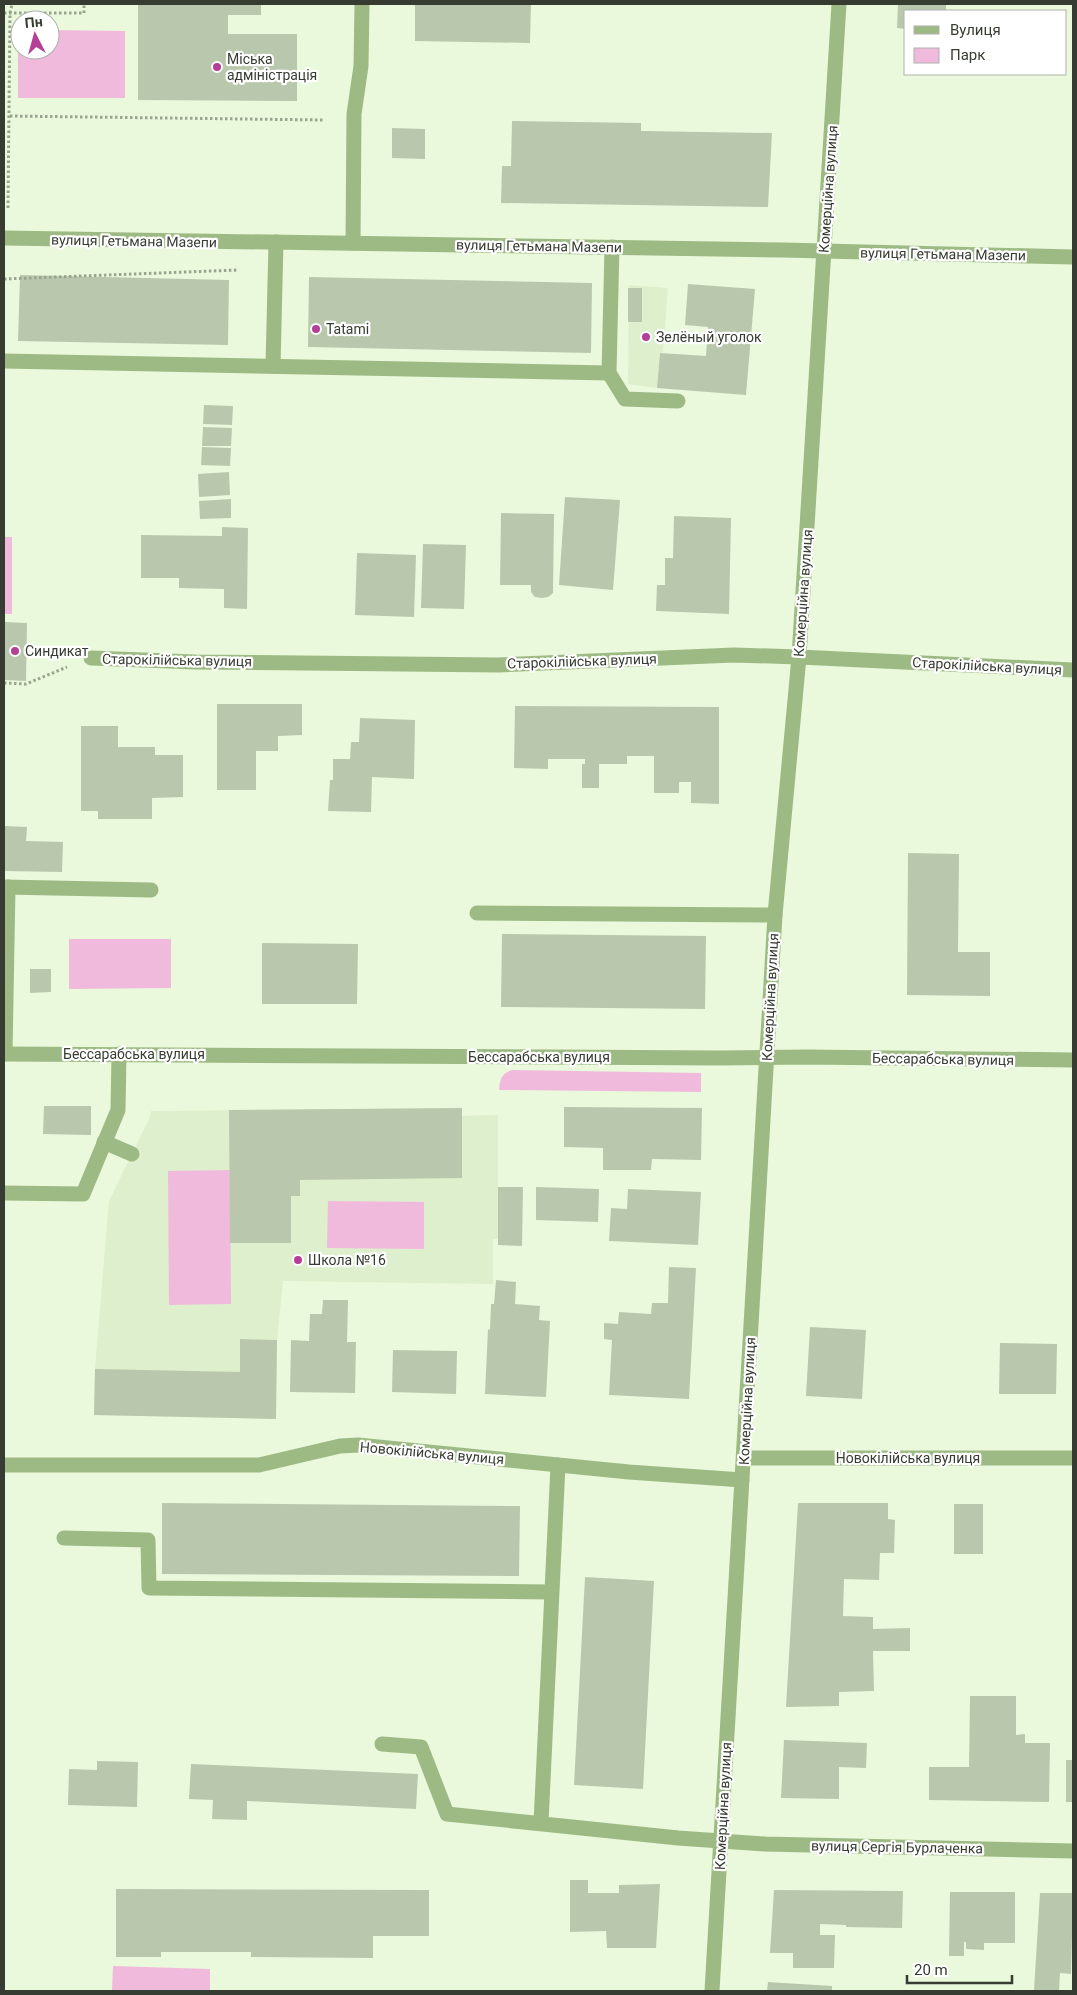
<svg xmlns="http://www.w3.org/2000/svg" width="1077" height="1995" viewBox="0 0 1077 1995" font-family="Roboto,sans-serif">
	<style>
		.built { fill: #ddefcc }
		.green { fill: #f0badd }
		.building { fill: #b9c8ac }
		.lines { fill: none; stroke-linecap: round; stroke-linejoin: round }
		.path { stroke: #99a48f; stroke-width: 3; stroke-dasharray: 2.5 2.5; stroke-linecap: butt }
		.lane { stroke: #9eba84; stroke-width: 15 }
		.street { stroke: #9eba84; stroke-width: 15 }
		.poi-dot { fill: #b53f96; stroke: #fff; stroke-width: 2 }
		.labels { text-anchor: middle; stroke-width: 4.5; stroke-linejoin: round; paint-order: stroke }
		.poi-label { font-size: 14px; fill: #363c31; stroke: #fff; text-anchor: start }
		.street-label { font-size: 14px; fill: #363c31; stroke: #fff }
	</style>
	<rect width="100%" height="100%" fill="#eaf9dc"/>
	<g class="built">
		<path d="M 629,285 L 668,288 L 663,352 L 660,353 L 657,388 L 628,384 Z"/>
		<path d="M 462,1108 L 462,1116 L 498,1115 L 498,1239 L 493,1239 L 493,1284 L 283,1281 L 277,1340 L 276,1419 L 94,1415 L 95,1369 L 109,1201 L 150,1117 L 151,1111 Z"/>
	</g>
	<g class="green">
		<path d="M 18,30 L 20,30 L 20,50 L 50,50 L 50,30 L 125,31 L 125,98 L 18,98 Z"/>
		<rect x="4" y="537" width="8" height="77"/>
		<path d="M 69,939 L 171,939 L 171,988 L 69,989 Z"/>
		<path d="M 512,1070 L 701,1073 L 701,1092 L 499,1090 C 500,1079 501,1074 512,1070 Z"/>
		<path d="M 230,1170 L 231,1304 L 169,1305 L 168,1171 Z"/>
		<path d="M 328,1201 L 424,1202 L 424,1249 L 327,1248 Z"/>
		<path d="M 113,1966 L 210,1969 L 210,1991 L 112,1991 Z"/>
	</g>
	<g class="building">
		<path d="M 138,4 L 261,4 L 261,15 L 228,15 L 228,34 L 297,34 L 297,101 L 138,100 Z"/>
		<path d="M 415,4 L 531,4 L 530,43 L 415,41 Z"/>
		<path d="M 898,4 L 946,4 L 946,11 L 906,11 L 906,29 L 897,28 Z"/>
		<path d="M 512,121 L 641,123 L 641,131 L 772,133 L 768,207 L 501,203 L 502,166 L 511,166 Z"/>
		<path d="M 392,128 L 425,129 L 425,159 L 392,158 Z"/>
		<path d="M 20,275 L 229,280 L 228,345 L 18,341 Z"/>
		<path d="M 309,277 L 592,283 L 591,353 L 308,347 Z"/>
		<path d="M 688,284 L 755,289 L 746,395 L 657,388 L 660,353 L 706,356 L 708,327 L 685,325 Z"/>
		<rect x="628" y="288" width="14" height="34"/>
		<path d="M 204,405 L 233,406 L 232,425 L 203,424 Z"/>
		<path d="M 203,427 L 232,428 L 231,446 L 202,446 Z"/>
		<path d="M 202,447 L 231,448 L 230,466 L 201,465 Z"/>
		<path d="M 229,472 L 230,495 L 199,497 L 198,474 Z"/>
		<path d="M 565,497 L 620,500 L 613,590 L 559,585 Z"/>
		<path d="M 231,499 L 231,518 L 200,519 L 199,501 Z"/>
		<path d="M 501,513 L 554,514 L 553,593 L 548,597 L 542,598 L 535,597 L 531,592 L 531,585 L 500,585 Z"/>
		<path d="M 674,516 L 731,518 L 729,614 L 656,611 L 657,585 L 665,585 L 665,558 L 673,558 Z"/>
		<path d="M 222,527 L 248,528 L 247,609 L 224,608 L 224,589 L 179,588 L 179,578 L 141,578 L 141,535 L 222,536 Z"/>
		<path d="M 423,544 L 466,545 L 464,609 L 421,608 Z"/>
		<path d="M 357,553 L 416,555 L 414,617 L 355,615 Z"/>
		<path d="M 4,622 L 27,623 L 26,681 L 4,680 Z"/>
		<path d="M 217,704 L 302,704 L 302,735 L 278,736 L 278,751 L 256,751 L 256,790 L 217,790 Z"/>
		<path d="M 515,706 L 719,707 L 719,804 L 691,803 L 691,782 L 679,782 L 679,793 L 654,793 L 654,756 L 627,756 L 627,764 L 599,764 L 599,788 L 582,788 L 582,764 L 585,764 L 585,759 L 548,759 L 548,769 L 514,768 Z"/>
		<path d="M 360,718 L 415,720 L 414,779 L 372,777 L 371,812 L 328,811 L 330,780 L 333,780 L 333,759 L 350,759 L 351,742 L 359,742 Z"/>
		<path d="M 81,726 L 118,726 L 118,747 L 155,747 L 155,755 L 183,755 L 183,797 L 152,798 L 152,819 L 98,819 L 98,811 L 81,811 Z"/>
		<path d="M 4,826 L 27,827 L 26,841 L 63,842 L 62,872 L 4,871 Z"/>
		<path d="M 908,853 L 959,854 L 958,952 L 990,952 L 990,996 L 907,995 Z"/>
		<path d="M 502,934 L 706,936 L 705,1009 L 501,1007 Z"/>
		<path d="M 262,943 L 358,944 L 357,1004 L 262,1004 Z"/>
		<path d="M 30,969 L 51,969 L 51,992 L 30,993 Z"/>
		<path d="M 44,1106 L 91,1106 L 91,1135 L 43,1134 Z"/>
		<path d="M 564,1107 L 702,1108 L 701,1160 L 652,1159 L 651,1170 L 603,1170 L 603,1148 L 564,1147 Z"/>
		<path d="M 462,1108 L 462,1178 L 300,1180 L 300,1196 L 291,1196 L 291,1243 L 230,1243 L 229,1110 Z"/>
		<path d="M 498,1187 L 523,1187 L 522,1246 L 498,1245 Z"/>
		<path d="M 536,1187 L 599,1189 L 598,1222 L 536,1220 Z"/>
		<path d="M 628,1189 L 701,1192 L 698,1245 L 609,1241 L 611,1208 L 627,1209 Z"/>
		<path d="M 669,1267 L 696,1268 L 689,1399 L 609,1395 L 612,1340 L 604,1339 L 604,1323 L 618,1324 L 619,1312 L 651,1314 L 652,1303 L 668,1303 Z"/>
		<path d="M 496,1280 L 516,1282 L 515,1304 L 540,1306 L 539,1320 L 550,1321 L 546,1397 L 485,1394 L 488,1329 L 490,1330 L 491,1304 L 494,1304 Z"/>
		<path d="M 323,1300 L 348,1300 L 347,1342 L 356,1342 L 355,1393 L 290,1392 L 291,1340 L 309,1341 L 310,1314 L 322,1314 Z"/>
		<path d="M 810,1327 L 866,1330 L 862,1399 L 806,1396 Z"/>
		<path d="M 240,1339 L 277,1340 L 276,1419 L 94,1415 L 95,1369 L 240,1372 Z"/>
		<path d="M 1000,1343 L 1057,1344 L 1056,1394 L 999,1394 Z"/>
		<path d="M 393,1350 L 457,1351 L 456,1394 L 392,1392 Z"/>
		<path d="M 162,1503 L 520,1506 L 519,1576 L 162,1574 Z"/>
		<path d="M 798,1503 L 888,1503 L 888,1519 L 895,1520 L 894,1553 L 880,1553 L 879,1580 L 844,1579 L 843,1616 L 873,1617 L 873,1629 L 910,1628 L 910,1651 L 873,1651 L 874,1691 L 839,1692 L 839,1706 L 786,1707 Z"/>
		<rect x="954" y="1504" width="29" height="50"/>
		<path d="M 585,1577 L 654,1581 L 643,1789 L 574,1785 Z"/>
		<path d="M 970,1696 L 1016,1696 L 1016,1735 L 1025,1734 L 1025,1743 L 1050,1743 L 1049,1802 L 929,1800 L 929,1767 L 969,1767 Z"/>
		<path d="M 784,1740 L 867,1743 L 866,1768 L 839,1767 L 839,1799 L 781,1798 Z"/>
		<rect x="1066" y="1760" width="7" height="42"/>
		<path d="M 97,1761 L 138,1762 L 137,1807 L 68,1805 L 69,1769 L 97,1770 Z"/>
		<path d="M 191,1764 L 418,1774 L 416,1809 L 247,1801 L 247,1820 L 212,1819 L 213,1800 L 189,1799 Z"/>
		<path d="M 570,1880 L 588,1880 L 588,1893 L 619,1893 L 619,1885 L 660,1884 L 656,1948 L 607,1948 L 606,1931 L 570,1932 Z"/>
		<path d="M 116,1889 L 429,1890 L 429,1936 L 373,1936 L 373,1958 L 251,1957 L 251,1952 L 161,1952 L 161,1957 L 116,1957 Z"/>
		<path d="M 774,1890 L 903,1891 L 902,1928 L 846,1927 L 846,1925 L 820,1924 L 820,1935 L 835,1935 L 834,1968 L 793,1968 L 793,1953 L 770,1953 Z"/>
		<path d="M 950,1892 L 1015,1892 L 1015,1943 L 984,1943 L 984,1950 L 966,1949 L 966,1942 L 964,1942 L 964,1956 L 949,1956 Z"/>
		<path d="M 1040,1893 L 1073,1893 L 1071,1974 L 1060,1973 L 1059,1991 L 1034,1990 Z"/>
		<path d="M 768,1982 L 832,1986 L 832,1991 L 767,1991 Z"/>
	</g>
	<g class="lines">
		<g class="path">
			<path d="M 4,13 L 84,13 L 84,4"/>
			<path d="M 10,116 L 323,120"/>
			<path d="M 8,208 L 10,13 L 12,4"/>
			<path d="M 4,279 L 238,270"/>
			<path d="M 4,683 L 26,684 L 67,667"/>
		</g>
		<g class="lane">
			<path d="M 353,243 L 354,114 L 361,66 L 362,4"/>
			<path d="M 612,247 L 609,373 L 625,399 L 678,401"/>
			<path d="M 4,361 L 609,373"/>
			<path d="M 273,366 L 276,242"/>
			<path d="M 4,887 L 151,890"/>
			<path d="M 477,913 L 775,915"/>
			<path d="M 5,1054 L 8,887"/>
			<path d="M 104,1142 L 132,1154"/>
			<path d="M 4,1193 L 83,1194 L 118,1110 L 119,1054"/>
			<path d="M 64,1538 L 148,1540 L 149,1588 L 551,1592"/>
			<path d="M 382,1744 L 421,1747 L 447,1814 L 678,1838 L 721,1841"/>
			<path d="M 541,1823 L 558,1465"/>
		</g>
		<g class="street">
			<path d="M 4,238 L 783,250 L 1073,257"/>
			<path d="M 91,658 L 195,662 L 499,665 L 734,655 L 799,657 L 1073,670"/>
			<path d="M 4,1054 L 720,1058 L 808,1057 L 1073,1060"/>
			<path d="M 744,1458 L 1073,1458"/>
			<path d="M 4,1465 L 259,1465 L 340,1446 L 358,1445 L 629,1472 L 742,1480"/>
			<path d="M 721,1841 L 765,1844 L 1073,1851"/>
			<path d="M 712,1991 L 775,915 L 799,657 L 839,4"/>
		</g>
	</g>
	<g class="poi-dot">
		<circle cx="217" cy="67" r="5"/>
		<circle cx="316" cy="329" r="5"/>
		<circle cx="646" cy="337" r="5"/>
		<circle cx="15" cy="651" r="5"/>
		<circle cx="298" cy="1260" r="5"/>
	</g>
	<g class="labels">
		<g class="poi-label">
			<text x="227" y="64">Міська<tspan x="227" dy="16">адміністрація</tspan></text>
			<text x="326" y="334">Tatami</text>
			<text x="656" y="342">Зелёный уголок</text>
			<text x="25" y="656">Синдикат</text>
			<text x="308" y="1265">Школа №16</text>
		</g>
		<g class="street-label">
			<text transform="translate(828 189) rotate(-86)" y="5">Комерційна вулиця</text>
			<text transform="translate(134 241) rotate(1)" y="5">вулиця Гетьмана Мазепи</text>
			<text transform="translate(539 246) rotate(1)" y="5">вулиця Гетьмана Мазепи</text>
			<text transform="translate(943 254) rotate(1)" y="5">вулиця Гетьмана Мазепи</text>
			<text transform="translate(803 593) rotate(-86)" y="5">Комерційна вулиця</text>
			<text transform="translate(177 660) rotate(1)" y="5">Старокілійська вулиця</text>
			<text transform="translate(582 661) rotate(-2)" y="5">Старокілійська вулиця</text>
			<text transform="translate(987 666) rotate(3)" y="5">Старокілійська вулиця</text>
			<text transform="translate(770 997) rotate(-87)" y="5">Комерційна вулиця</text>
			<text x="134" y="1059">Бессарабська вулиця</text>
			<text x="539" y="1062">Бессарабська вулиця</text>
			<text transform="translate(943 1059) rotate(1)" y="5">Бессарабська вулиця</text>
			<text transform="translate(747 1401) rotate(-87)" y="5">Комерційна вулиця</text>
			<text transform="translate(432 1453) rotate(5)" y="5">Новокілійська вулиця</text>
			<text x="908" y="1463">Новокілійська вулиця</text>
			<text transform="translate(723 1806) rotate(-87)" y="5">Комерційна вулиця</text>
			<text transform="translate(897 1847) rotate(1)" y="5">вулиця Сергія Бурлаченка</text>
		</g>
	</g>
	<rect width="1077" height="1995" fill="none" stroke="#363c31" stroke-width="10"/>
	<rect x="904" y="10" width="162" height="65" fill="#ffffff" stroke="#afb1ad"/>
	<rect x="914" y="26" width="25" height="8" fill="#9eba84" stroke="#afb1ad"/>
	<text x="950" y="35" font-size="15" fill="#363c31">Вулиця</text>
	<rect x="914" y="48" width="25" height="15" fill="#f0badd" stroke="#afb1ad"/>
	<text x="950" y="60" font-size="15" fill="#363c31">Парк</text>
	<g transform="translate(35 35) rotate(354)"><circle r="24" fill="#ffffff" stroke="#afb1ad"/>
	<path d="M0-4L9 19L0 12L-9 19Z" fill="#b53f96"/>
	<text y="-8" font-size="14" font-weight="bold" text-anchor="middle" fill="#363c31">Пн</text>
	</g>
	<path d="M907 1975v8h105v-8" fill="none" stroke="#363c31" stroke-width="2.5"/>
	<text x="914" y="1975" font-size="15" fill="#363c31" stroke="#ffffff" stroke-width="4" paint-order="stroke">20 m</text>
</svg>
